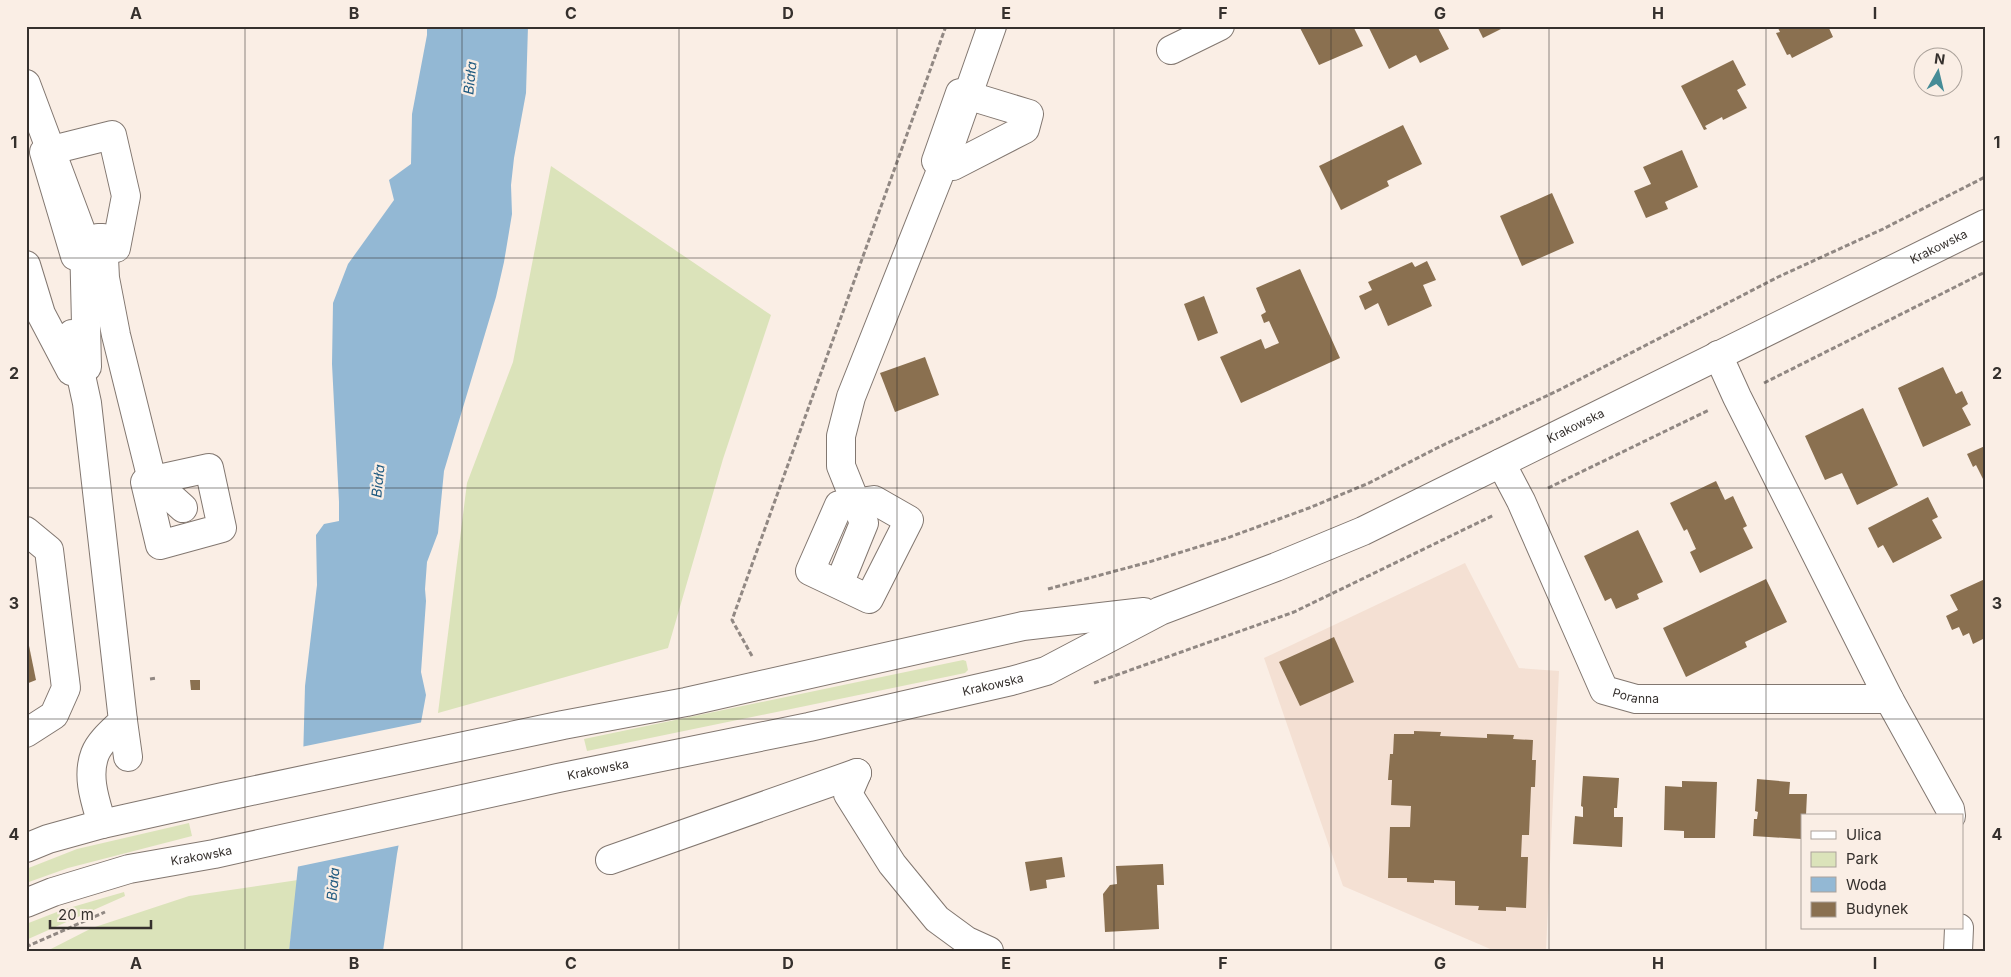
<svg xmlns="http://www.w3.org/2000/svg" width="2011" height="977" viewBox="0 0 2011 977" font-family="Inter,sans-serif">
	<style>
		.built { fill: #f4e0d3 }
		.green { fill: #dbe3ba }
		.water { fill: #93b8d4 }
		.pier { fill: #faeee5 }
		.building { fill: #8a7050 }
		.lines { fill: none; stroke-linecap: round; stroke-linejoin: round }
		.minor-casing { stroke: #827770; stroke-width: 30 }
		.path { stroke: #918883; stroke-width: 3; stroke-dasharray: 5 2.5; stroke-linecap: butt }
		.minor { stroke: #fff; stroke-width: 28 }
		.grid { fill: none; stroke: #35302d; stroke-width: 1; stroke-opacity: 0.55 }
		.labels { text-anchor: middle; stroke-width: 5; stroke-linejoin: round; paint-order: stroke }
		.street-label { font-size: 12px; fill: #35302d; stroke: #faeee5 }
		.water-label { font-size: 14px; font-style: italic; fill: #1e597f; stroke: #faeee5 }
		.neatline { fill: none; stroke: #35302d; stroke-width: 2 }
		.grid-label { font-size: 16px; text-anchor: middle; font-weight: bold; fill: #35302d }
	</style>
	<rect width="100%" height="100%" fill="#faeee5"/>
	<path class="built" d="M 1465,563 L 1519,668 L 1559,671 L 1546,951 L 1495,951 L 1343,886 L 1264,658 Z"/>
	<g class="green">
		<path d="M 551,166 L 771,315 L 723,459 L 668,648 L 438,713 L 467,483 L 513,362 Z"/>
		<path d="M 963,660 L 966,661 L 968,670 L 965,673 L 587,751 L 584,739 Z"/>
		<path d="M 189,823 L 192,836 L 68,868 L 26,883 L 26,869 L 77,849 Z"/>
		<path d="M 298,880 L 289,951 L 47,951 L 92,928 L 189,896 Z"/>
		<path d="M 124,892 L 125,896 L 26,940 L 26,924 L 62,910 Z"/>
	</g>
	<path class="water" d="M 427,26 L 528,26 L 526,93 L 514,158 L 511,185 L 512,214 L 504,262 L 496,297 L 444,471 L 438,533 L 427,562 L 425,589 L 426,601 L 421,672 L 426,695 L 397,854 L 383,951 L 289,951 L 301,838 L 305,686 L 317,585 L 316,535 L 324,524 L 339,521 L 339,502 L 332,364 L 333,303 L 348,264 L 394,200 L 389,180 L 411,164 L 412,114 L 427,35 Z"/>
	<path class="pier" d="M 423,722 L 401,845 L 296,867 L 301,747 Z"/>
	<g class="building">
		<path d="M 1299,26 L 1346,26 L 1348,29 L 1353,26 L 1363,46 L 1319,65 Z"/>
		<path d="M 1368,26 L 1437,26 L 1449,49 L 1420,63 L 1416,55 L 1389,69 Z"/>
		<path d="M 1477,26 L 1507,26 L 1483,38 Z"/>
		<path d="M 1777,26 L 1828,26 L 1833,37 L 1792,58 L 1790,54 L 1787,55 L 1776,33 L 1780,32 Z"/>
		<path d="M 1733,60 L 1746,85 L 1737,90 L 1747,108 L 1723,120 L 1722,117 L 1705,126 L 1707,129 L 1704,130 L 1681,86 Z"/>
		<path d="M 1403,125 L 1422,164 L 1387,181 L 1389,186 L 1341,210 L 1319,166 Z"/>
		<path d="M 1682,150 L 1698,187 L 1665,202 L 1668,209 L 1646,218 L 1634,191 L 1651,184 L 1643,167 Z"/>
		<path d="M 1552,193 L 1574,243 L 1522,266 L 1500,216 Z"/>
		<path d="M 1427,261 L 1436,280 L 1423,285 L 1432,306 L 1388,326 L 1378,303 L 1365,310 L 1359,296 L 1372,290 L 1368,282 L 1412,262 L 1415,267 Z"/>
		<path d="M 1300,269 L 1340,358 L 1241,403 L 1220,357 L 1261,339 L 1265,349 L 1279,343 L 1269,321 L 1264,323 L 1261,315 L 1266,312 L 1256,288 Z"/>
		<path d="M 1204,296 L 1218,333 L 1198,341 L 1184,304 Z"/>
		<path d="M 925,357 L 939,395 L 895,412 L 880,373 Z"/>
		<path d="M 1943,367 L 1956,394 L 1962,391 L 1968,404 L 1962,408 L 1971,425 L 1923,447 L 1898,388 Z"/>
		<path d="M 1863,408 L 1898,485 L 1857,505 L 1842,473 L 1825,480 L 1805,436 Z"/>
		<path d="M 1985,446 L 1985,483 L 1976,465 L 1973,467 L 1967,454 Z"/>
		<path d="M 1716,481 L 1725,500 L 1733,496 L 1747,526 L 1743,528 L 1753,548 L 1700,573 L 1690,552 L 1696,549 L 1687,529 L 1684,531 L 1670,503 Z"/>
		<path d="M 1928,497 L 1938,517 L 1932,520 L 1942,538 L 1893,563 L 1883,545 L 1878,548 L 1868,528 Z"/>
		<path d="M 1638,530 L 1663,582 L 1637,594 L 1639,599 L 1616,609 L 1611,598 L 1605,601 L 1584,556 Z"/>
		<path d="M 1766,579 L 1787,622 L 1745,642 L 1747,647 L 1686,677 L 1663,628 Z"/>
		<path d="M 1985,579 L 1985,638 L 1973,644 L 1969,633 L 1963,636 L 1959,627 L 1952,630 L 1946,616 L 1958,610 L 1950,595 Z"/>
		<path d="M 26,631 L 36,680 L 26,684 Z"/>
		<path d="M 1334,637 L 1354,682 L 1300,706 L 1279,662 Z"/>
		<path d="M 190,680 L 200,680 L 200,690 L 191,690 Z"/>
		<path d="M 1414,731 L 1441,732 L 1440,736 L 1487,738 L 1487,734 L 1514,735 L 1513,739 L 1533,740 L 1532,760 L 1536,760 L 1535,787 L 1531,787 L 1529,835 L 1522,835 L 1521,857 L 1528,857 L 1526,908 L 1506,907 L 1506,911 L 1478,910 L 1479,906 L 1455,905 L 1455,881 L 1434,880 L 1434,883 L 1407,882 L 1407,878 L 1388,878 L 1390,827 L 1410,827 L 1411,806 L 1391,805 L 1392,780 L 1388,780 L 1390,754 L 1393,754 L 1394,734 L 1414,734 Z"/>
		<path d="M 1583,776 L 1619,778 L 1617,808 L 1614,808 L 1614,817 L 1623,817 L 1622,847 L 1573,844 L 1575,816 L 1583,817 L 1583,807 L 1581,806 Z"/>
		<path d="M 1757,779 L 1790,782 L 1789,794 L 1807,794 L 1806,815 L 1802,814 L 1802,839 L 1753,836 L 1754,819 L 1757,819 L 1758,812 L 1755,811 Z"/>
		<path d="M 1682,781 L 1717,782 L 1715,838 L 1684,838 L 1684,831 L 1664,830 L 1665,786 L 1682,787 Z"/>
		<path d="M 1062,857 L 1065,877 L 1046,880 L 1047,888 L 1030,891 L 1025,862 Z"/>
		<path d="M 1163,864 L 1164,885 L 1157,885 L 1159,929 L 1105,932 L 1103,894 L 1110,885 L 1117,884 L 1116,866 Z"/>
	</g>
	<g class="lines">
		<g class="minor-casing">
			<g id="minor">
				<path d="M 1171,50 L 1220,26"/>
				<path d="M 26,84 L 84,239 L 87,367 L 71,371 L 41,314 L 26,265"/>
				<path d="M 960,93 L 1029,114 L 1025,129 L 953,166 L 936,161 Z"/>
				<path d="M 112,135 L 126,196 L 116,248 L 75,256 L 44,152 Z"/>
				<path d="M 98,238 L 103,238 L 105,278 L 116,335 L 152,480 L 183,508"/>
				<path d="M 72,334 L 87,403 L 123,721 C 114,730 100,741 95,754 C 86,777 96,803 102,824"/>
				<path d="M 1718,355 L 1737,397 L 1889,699 L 1950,809 L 1951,816"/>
				<path id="s1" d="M 1501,463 L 1521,501 L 1604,690 L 1636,699 L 1889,699"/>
				<path d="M 209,468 L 222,528 L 160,545 L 145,482 Z"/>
				<path d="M 874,500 L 909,520 L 869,599 L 810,571 L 839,505 Z"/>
				<path d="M 26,531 L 49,550 L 66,688 L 54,715 L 26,733"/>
				<path d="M 840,582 L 864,523 L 841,466 L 841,436 L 851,397 L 944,163 L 992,26"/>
				<path d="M 123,721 L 128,757"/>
				<path d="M 857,773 L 848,794 L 892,864 L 937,919 L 967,941 L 989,951"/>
				<path d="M 26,848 L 48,839 L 102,824 L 223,797 L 563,725 L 686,702 L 1023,626 L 1144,612"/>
				<path d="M 610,860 L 857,773"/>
				<path id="s2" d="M 26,903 L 53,892 L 129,869 L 214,854 L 558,778 L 809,727 L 1011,681 L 1046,671 L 1160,611 L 1276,567 L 1363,531 L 1985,224"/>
				<path d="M 1958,951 L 1959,928"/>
			</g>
		</g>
		<g class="path">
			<path d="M 1764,383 L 1985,272"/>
			<path d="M 1548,488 L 1709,410"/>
			<path d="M 1048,589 L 1149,562 L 1227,538 L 1309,508 L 1369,483 L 1437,448 L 1561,389 L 1778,277 L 1883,229 L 1985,177"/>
			<path d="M 752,656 L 732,620 L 946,26"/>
			<path d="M 150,679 L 157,678"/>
			<path d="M 1094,683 L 1294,612 L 1494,515"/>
			<path d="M 26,947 L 105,912"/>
		</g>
		<use href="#minor" class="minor"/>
	</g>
	<path class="grid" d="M 245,26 L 245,951M 462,26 L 462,951M 679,26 L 679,951M 897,26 L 897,951M 1114,26 L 1114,951M 1331,26 L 1331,951M 1549,26 L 1549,951M 1766,26 L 1766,951M 26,258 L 1985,258M 26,488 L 1985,488M 26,719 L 1985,719"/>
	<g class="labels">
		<g class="street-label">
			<text dy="4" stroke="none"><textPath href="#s2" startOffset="2036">Krakowska</textPath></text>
			<text dy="4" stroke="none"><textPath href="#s2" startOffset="1631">Krakowska</textPath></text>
			<text dy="4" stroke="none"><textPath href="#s2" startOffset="992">Krakowska</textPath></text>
			<text dy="4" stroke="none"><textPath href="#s1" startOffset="282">Poranna</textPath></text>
			<text dy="4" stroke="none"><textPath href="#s2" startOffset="588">Krakowska</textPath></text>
			<text dy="4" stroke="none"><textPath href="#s2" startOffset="182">Krakowska</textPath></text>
		</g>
		<g class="water-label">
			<text transform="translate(470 78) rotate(-84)" y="5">Biała</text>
			<text transform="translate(378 481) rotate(-84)" y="5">Biała</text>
			<text transform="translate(333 884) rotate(-85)" y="5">Biała</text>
		</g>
	</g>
	<rect width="2011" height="977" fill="none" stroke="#faeee5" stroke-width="55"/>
	<rect x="1801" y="814" width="162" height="115" fill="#faeee5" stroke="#aba29b"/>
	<rect x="1811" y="831" width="25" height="8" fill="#ffffff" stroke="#aba29b"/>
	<text x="1846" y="840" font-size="15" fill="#35302d">Ulica</text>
	<rect x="1811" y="852" width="25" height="15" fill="#dbe3ba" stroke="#aba29b"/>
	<text x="1846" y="864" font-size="15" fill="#35302d">Park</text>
	<rect x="1811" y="877" width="25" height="15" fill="#93b8d4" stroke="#aba29b"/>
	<text x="1846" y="890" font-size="15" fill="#35302d">Woda</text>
	<rect x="1811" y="902" width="25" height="15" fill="#8a7050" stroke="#aba29b"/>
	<text x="1846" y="914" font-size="15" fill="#35302d">Budynek</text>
	<g transform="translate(1938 72) rotate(8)"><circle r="24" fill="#faeee5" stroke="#aba29b"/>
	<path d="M0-4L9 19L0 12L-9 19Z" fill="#468c97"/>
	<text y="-8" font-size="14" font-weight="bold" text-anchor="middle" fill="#35302d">N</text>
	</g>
	<path d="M50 920v8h101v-8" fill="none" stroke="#35302d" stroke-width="2.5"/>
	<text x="58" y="920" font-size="15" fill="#35302d" stroke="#faeee5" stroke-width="4" paint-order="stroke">20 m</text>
	<rect x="28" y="28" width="1956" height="922" class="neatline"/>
	<g class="grid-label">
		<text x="136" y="19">A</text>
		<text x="354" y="19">B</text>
		<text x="571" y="19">C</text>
		<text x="788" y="19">D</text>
		<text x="1006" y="19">E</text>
		<text x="1223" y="19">F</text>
		<text x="1440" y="19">G</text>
		<text x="1658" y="19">H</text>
		<text x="1875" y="19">I</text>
		<text x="14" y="148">1</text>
		<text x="1997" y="148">1</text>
		<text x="14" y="379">2</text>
		<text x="1997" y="379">2</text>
		<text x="14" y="609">3</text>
		<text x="1997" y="609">3</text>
		<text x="14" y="840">4</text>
		<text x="1997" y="840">4</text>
		<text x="136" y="969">A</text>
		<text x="354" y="969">B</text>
		<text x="571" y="969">C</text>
		<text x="788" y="969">D</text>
		<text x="1006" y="969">E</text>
		<text x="1223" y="969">F</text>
		<text x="1440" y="969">G</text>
		<text x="1658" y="969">H</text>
		<text x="1875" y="969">I</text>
	</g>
</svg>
